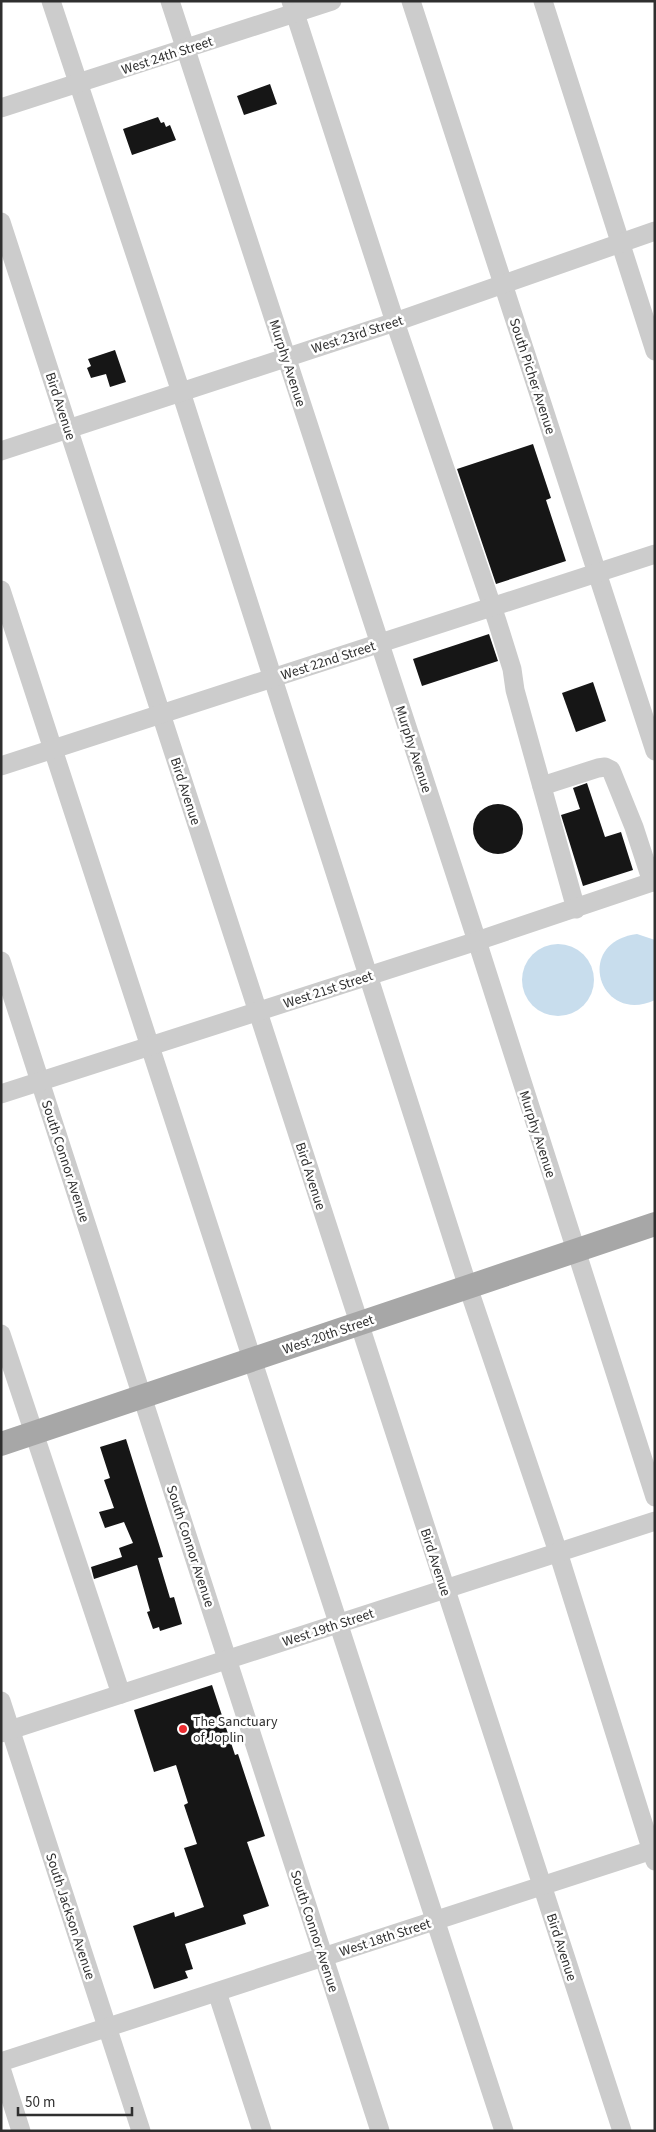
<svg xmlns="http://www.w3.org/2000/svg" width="656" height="2132" viewBox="0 0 656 2132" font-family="'Source Sans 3',sans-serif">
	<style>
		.water { fill: #c8dded }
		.building { fill: #161616 }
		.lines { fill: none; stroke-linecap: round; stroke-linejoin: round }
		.minor { stroke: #ccc; stroke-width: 19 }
		.major { stroke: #a7a7a7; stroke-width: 24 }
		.poi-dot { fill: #eb2c30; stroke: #fff; stroke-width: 2 }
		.labels { text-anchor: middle; stroke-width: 5; stroke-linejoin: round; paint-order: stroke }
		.street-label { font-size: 14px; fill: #2f2f2f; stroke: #fff }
		.poi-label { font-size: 14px; fill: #2f2f2f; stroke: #fff; text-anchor: start }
	</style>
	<rect width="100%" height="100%" fill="#fff"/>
	<g class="water">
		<path d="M 637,934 L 655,940 L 655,1000 C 599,1026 573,942 637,934 Z"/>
		<circle cx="558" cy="980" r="36"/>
	</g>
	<g class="building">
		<path d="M 270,84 L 277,104 L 244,115 L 237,96 Z"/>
		<path d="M 158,117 L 161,123 L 164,122 L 166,127 L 170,125 L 176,140 L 132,155 L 123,129 Z"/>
		<path d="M 115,350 L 126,382 L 110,387 L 106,374 L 91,378 L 87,368 L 91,366 L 88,359 Z"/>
		<path d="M 533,444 L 551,498 L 546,500 L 566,561 L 496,584 L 457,469 Z"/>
		<path d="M 489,634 L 498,661 L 422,686 L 413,659 Z"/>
		<path d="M 593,682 L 606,721 L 576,732 L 562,693 Z"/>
		<path d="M 587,783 L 605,837 L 621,832 L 633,870 L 583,886 L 561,815 L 580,809 L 573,788 Z"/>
		<circle cx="498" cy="829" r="25"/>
		<path d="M 126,1439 L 163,1557 L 158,1558 L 170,1598 L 174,1597 L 182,1624 L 160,1631 L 159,1627 L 153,1629 L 147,1612 L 150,1611 L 137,1565 L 94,1579 L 91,1567 L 122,1557 L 119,1548 L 133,1543 L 124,1522 L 105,1528 L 99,1512 L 114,1508 L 104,1480 L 110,1478 L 100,1447 Z"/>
		<path d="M 212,1685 L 235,1755 L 238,1754 L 265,1836 L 247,1842 L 269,1906 L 243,1915 L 246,1924 L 185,1944 L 193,1969 L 185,1971 L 188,1978 L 154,1989 L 133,1926 L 174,1912 L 175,1917 L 204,1907 L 184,1848 L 197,1844 L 184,1805 L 188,1803 L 176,1765 L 154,1772 L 134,1710 Z"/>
	</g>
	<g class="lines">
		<g class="minor">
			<path d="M 51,1 L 181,392 L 468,1287 L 558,1552 L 655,1861"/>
			<path d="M 170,1 L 477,941 L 655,1497"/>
			<path d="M 291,1 L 395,322 L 497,621 L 512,669 L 515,690 L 576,909"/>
			<path d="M 411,1 L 655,751"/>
			<path d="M 543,1 L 655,351"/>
			<path d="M 1,108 L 332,1"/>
			<path d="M 1,222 L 622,2131"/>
			<path d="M 1,451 L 395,322 L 655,231"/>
			<path d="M 1,590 L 504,2131"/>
			<path d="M 1,766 L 655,554"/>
			<path d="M 542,786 L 598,768 L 605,767 L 611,770 L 634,827 L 652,882"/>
			<path d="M 1,961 L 380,2131"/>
			<path d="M 1,1094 L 477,941 L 655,881"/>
			<path d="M 1,1334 L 121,1694"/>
			<path d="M 1,1701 L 141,2131"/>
			<path d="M 1,1733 L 655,1521"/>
			<path d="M 217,1992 L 262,2131"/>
			<path d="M 1,2062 L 655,1849"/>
			<path d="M 1,2068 L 21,2131"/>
		</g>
		<path class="major" d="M 1,1444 L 655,1224"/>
	</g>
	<circle class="poi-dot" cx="183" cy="1729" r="5"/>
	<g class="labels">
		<g class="street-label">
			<text transform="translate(167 55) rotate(-18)" y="5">West 24th Street</text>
			<text transform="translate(357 334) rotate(-18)" y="5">West 23rd Street</text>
			<text transform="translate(288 363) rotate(72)" y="5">Murphy Avenue</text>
			<text transform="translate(533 376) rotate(72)" y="5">South Picher Avenue</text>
			<text transform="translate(61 406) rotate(72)" y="5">Bird Avenue</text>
			<text transform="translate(328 660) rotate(-18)" y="5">West 22nd Street</text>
			<text transform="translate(414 749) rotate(72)" y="5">Murphy Avenue</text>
			<text transform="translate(186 791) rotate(72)" y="5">Bird Avenue</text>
			<text transform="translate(328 989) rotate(-18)" y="5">West 21st Street</text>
			<text transform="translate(538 1134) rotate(72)" y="5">Murphy Avenue</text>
			<text transform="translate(66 1161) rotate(72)" y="5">South Connor Avenue</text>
			<text transform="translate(311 1176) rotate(72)" y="5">Bird Avenue</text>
			<text transform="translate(328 1334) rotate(-19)" y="5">West 20th Street</text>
			<text transform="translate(191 1546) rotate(72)" y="5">South Connor Avenue</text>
			<text transform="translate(436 1562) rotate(72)" y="5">Bird Avenue</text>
			<text transform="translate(328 1627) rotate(-18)" y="5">West 19th Street</text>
			<text transform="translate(71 1916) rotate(72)" y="5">South Jackson Avenue</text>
			<text transform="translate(315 1931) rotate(72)" y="5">South Connor Avenue</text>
			<text transform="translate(385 1937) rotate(-18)" y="5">West 18th Street</text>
			<text transform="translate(562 1947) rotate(72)" y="5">Bird Avenue</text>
		</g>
		<g class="poi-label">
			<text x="193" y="1726">The Sanctuary<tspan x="193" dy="16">of Joplin</tspan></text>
		</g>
	</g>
	<rect width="656" height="2132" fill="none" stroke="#2f2f2f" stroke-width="5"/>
	<path d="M18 2107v8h114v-8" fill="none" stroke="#2f2f2f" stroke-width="2.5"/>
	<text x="25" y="2107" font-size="15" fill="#2f2f2f" stroke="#ffffff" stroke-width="4" paint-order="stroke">50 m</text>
</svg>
